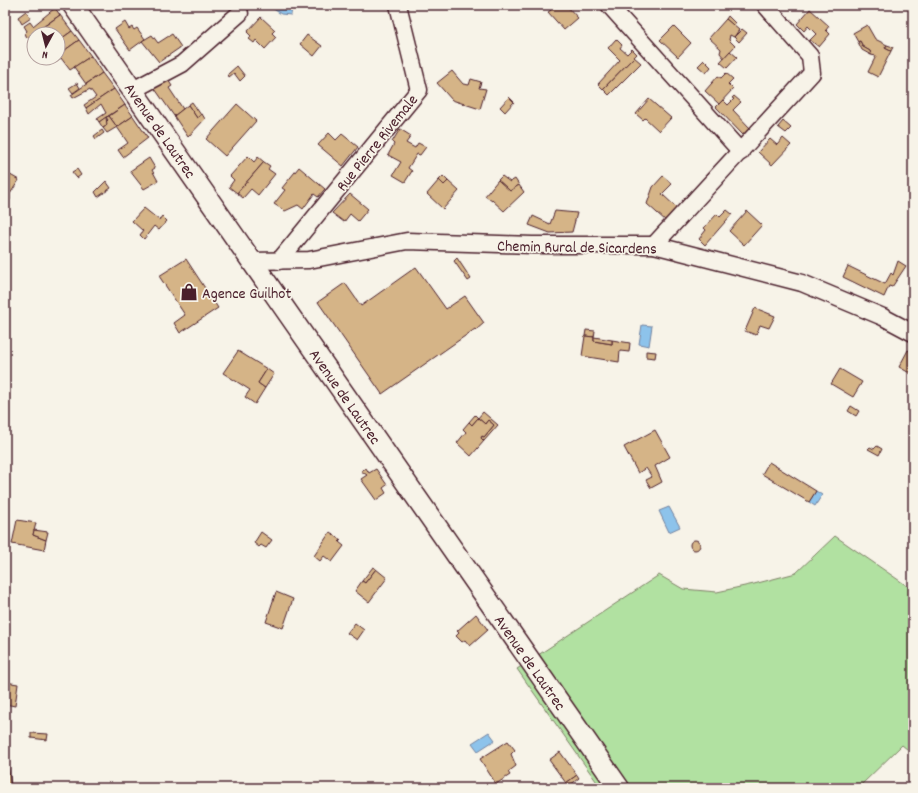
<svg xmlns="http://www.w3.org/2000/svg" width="918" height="793" viewBox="0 0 918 793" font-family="Dekko,sans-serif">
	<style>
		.green { fill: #b1e1a1; stroke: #7e8066 }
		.water { fill: #8dc3eb; stroke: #72819e }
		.building { fill: #d5b487; stroke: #4a1f2b }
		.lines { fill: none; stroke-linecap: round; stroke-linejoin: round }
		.minor-casing { stroke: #4a1f2b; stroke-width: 19 }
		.major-casing { stroke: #4a1f2b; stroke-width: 23 }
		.minor { stroke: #f7f3e8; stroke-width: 16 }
		.major { stroke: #f7f3e8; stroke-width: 20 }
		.labels { text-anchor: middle; stroke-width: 3.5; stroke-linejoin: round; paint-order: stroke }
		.street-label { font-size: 16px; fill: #4a1f2b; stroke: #f7f3e8 }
		.poi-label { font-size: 16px; fill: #4a1f2b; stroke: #f7f3e8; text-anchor: start }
	</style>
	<rect width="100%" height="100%" fill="#f7f3e8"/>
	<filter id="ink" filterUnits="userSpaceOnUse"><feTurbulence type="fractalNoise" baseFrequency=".025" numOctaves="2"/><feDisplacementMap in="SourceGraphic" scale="8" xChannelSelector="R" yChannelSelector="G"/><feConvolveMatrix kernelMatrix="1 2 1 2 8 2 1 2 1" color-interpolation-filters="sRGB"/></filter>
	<g filter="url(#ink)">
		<path class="green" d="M 835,536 L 913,590 L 913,754 L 902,745 L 858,788 L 601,788 L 517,669 L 659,575 L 683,589 L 717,592 L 754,584 L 796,573 Z"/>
		<g class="water">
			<path d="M 274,5 L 292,7 L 291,15 L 281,14 L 272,8 Z"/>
			<path d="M 642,325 L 652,326 L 649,346 L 639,344 Z"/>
			<path d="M 816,491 L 822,495 L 815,506 L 809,502 Z"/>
			<path d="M 669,507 L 680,527 L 669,532 L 659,511 Z"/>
			<path d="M 489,732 L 495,740 L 478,751 L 472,743 Z"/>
		</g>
		<g class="building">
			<path d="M 546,5 L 566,5 L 578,18 L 564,30 L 548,12 L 551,10 Z"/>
			<path d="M 55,8 L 60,15 L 27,38 L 25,33 L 27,31 L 24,26 L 30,22 L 33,26 Z"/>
			<path d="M 810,9 L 829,26 L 826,30 L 830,34 L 819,47 L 810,40 L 816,34 L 808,26 L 804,31 L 797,24 Z"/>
			<path d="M 26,11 L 31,18 L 22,24 L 18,17 Z"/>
			<path d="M 60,15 L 72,31 L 58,41 L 58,34 L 49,34 L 46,31 L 42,34 L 34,34 L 34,38 L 32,35 Z"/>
			<path d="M 728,16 L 735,23 L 734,26 L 726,19 Z"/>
			<path d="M 261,17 L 275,30 L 272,33 L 276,37 L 265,49 L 256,40 L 254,43 L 249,39 L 251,36 L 247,32 Z"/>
			<path d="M 726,19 L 739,30 L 734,37 L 730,35 L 729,40 L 735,46 L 724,58 L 720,53 L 721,49 L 709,38 Z"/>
			<path d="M 125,22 L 129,29 L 132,27 L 134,30 L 137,28 L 145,39 L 130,50 L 115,29 Z"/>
			<path d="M 867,25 L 875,39 L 887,45 L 885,48 L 891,51 L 878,77 L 868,72 L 876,56 L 871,55 L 870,51 L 863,47 L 860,41 L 858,42 L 853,33 Z"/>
			<path d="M 674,26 L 691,43 L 678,57 L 660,40 Z"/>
			<path d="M 742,29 L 747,33 L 739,42 L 734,37 Z"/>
			<path d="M 72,31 L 79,40 L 58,55 L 58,41 Z"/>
			<path d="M 172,34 L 181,47 L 159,62 L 142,41 L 152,35 L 158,43 Z"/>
			<path d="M 307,35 L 322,46 L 314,56 L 300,44 Z"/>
			<path d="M 616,39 L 622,45 L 620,48 L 627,54 L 632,49 L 637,54 L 603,89 L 598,84 L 620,60 L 608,48 Z"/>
			<path d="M 79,40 L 91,56 L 70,70 L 61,58 L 56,62 L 54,58 L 58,58 L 58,55 Z"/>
			<path d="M 860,41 L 863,47 L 870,51 L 871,55 L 862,50 L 858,42 Z"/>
			<path d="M 887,45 L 893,47 L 891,51 L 885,48 Z"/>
			<path d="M 730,51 L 737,57 L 727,68 L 720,62 Z"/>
			<path d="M 91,56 L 102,73 L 86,84 L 74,67 Z"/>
			<path d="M 634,57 L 641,63 L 609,95 L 603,89 Z"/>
			<path d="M 704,60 L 711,67 L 706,73 L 698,66 Z"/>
			<path d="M 237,66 L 245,76 L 240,81 L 234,73 L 229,77 L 228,74 Z"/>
			<path d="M 452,71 L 463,84 L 469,85 L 471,79 L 481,82 L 479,88 L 486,89 L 480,109 L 452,100 L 437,83 Z"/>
			<path d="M 102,73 L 114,89 L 86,108 L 84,105 L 96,97 L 90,89 L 73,98 L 71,95 Z"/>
			<path d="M 726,73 L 733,79 L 728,84 L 733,89 L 719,104 L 705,91 L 718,76 L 721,78 Z"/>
			<path d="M 166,77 L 172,86 L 169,88 L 183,109 L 174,116 L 153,86 Z"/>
			<path d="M 77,83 L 80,88 L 73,93 L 69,88 Z"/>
			<path d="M 114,89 L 125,105 L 99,122 L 97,119 L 106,113 L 101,104 L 89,114 L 86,108 Z"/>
			<path d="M 734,96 L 741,102 L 733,110 L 750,128 L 744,136 L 716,107 L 723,100 L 728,105 L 734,99 L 732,98 Z"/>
			<path d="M 509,97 L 514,102 L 505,112 L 500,107 Z"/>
			<path d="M 649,99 L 671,118 L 659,131 L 645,118 L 643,120 L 636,114 Z"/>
			<path d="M 192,102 L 201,115 L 197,118 L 188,105 Z"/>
			<path d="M 237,104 L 256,121 L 225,156 L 206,139 Z"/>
			<path d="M 125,105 L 133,116 L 117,127 L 109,116 Z"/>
			<path d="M 188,105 L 197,118 L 202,114 L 205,119 L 188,137 L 174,116 Z"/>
			<path d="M 109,116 L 117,127 L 107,133 L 103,128 L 107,125 L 106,122 L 108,120 L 106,117 Z"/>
			<path d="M 133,116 L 148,138 L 123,157 L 118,150 L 128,143 L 117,127 Z"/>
			<path d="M 106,117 L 107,125 L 103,128 L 99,122 Z"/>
			<path d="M 783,121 L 791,128 L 786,133 L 778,127 Z"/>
			<path d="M 400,129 L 411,136 L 406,143 L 415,148 L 418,143 L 426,147 L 420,155 L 417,154 L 408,168 L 412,171 L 405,182 L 393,175 L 401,162 L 388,155 L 394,144 L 392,142 Z"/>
			<path d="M 102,130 L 104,133 L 96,139 L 94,136 Z"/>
			<path d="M 329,133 L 336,140 L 342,134 L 358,147 L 343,166 L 318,145 Z"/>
			<path d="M 783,138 L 791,145 L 772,165 L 758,152 L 770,139 L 777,145 Z"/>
			<path d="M 248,156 L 254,162 L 258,157 L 264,162 L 237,193 L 229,187 L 234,180 L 230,176 Z"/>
			<path d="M 149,158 L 155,168 L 152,170 L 158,181 L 144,189 L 130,171 Z"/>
			<path d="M 264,162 L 270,166 L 268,169 L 275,174 L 258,195 L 251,189 L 243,198 L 237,193 Z"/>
			<path d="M 299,167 L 325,189 L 318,197 L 314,194 L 303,209 L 298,205 L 285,211 L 274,204 L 285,190 L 282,188 Z"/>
			<path d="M 77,169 L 81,175 L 77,178 L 72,172 Z"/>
			<path d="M 5,172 L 19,180 L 10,194 L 10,200 L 5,200 Z"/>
			<path d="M 443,176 L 448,181 L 444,185 L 439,180 Z"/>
			<path d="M 502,176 L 510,182 L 515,179 L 519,185 L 510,191 L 498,180 Z"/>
			<path d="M 663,176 L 672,184 L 662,194 L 678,209 L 666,221 L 647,204 L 653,187 Z"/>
			<path d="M 439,180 L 444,185 L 448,181 L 459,191 L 443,209 L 427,194 Z"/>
			<path d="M 498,180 L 510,191 L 519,185 L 524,192 L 504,211 L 492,200 L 492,201 L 485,196 Z"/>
			<path d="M 106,181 L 111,188 L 98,197 L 95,192 Z"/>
			<path d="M 350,194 L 368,209 L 358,221 L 350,214 L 344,222 L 332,213 Z"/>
			<path d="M 144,208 L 159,220 L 162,216 L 167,221 L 159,230 L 154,226 L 144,239 L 140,235 L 143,231 L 132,221 Z"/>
			<path d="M 727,210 L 732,214 L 705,245 L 699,239 L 706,230 L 704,228 L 717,214 L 720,217 Z"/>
			<path d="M 555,211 L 577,213 L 572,232 L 550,233 L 529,225 L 533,216 L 550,224 Z"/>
			<path d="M 747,211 L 762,225 L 744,245 L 729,231 Z"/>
			<path d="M 457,258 L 471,279 L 468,281 L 454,261 Z"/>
			<path d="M 186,259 L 218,308 L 180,333 L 174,323 L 185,315 L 159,276 Z"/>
			<path d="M 898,261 L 906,266 L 892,287 L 889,286 L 884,297 L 843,277 L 848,266 L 885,284 L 891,273 L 893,275 Z"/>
			<path d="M 416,267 L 446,309 L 465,296 L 484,323 L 476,330 L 475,329 L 382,394 L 318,302 L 345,283 L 361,306 Z"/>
			<path d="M 755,308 L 775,316 L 769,328 L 760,325 L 756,335 L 745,331 Z"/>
			<path d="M 586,330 L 595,331 L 594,337 L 585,336 Z"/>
			<path d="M 585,336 L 594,337 L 594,341 L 612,344 L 612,340 L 630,343 L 629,352 L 620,351 L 619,362 L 582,356 Z"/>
			<path d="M 594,337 L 612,340 L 612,344 L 594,341 Z"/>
			<path d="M 908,350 L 913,353 L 913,375 L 899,367 Z"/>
			<path d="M 238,351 L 267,369 L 258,383 L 265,388 L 255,404 L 245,397 L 250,390 L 223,373 Z"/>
			<path d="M 646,351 L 656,352 L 655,358 L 646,357 Z"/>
			<path d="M 267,369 L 274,374 L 265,388 L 258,383 Z"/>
			<path d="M 840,369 L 862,382 L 853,397 L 831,384 Z"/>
			<path d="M 851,406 L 859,411 L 856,416 L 848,411 Z"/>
			<path d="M 483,412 L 498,425 L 484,441 L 481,438 L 482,436 L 484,437 L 494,425 L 488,420 L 485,424 L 478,418 Z"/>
			<path d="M 475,415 L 478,418 L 472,425 L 469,422 Z"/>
			<path d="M 478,418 L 485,424 L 488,420 L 494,425 L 484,437 L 482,436 L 481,438 L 484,441 L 471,456 L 457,443 L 466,432 L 463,429 L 469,422 L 472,425 Z"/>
			<path d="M 655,430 L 670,457 L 655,466 L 662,482 L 651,488 L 646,480 L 652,477 L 646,468 L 638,473 L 624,447 Z"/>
			<path d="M 877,446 L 882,449 L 879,455 L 868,449 L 870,447 L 874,449 Z"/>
			<path d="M 769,462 L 816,491 L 809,502 L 762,474 Z"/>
			<path d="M 366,468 L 369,473 L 376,469 L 387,485 L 383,488 L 386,493 L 376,500 L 361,479 L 367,475 L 361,471 Z"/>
			<path d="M 17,520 L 36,523 L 33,535 L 46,540 L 44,550 L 12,544 Z"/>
			<path d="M 34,530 L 48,532 L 46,540 L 33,535 Z"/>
			<path d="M 261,532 L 272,540 L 266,548 L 261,545 L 259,547 L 254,543 Z"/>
			<path d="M 330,532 L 341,540 L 339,542 L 344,546 L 332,562 L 324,556 L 320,561 L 314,556 Z"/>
			<circle cx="695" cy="545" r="5"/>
			<path d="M 373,567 L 376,569 L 365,583 L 362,581 Z"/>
			<path d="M 376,569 L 387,578 L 369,602 L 355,591 L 362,581 L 365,583 Z"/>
			<path d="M 276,592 L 293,599 L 283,628 L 266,622 Z"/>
			<path d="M 476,614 L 488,630 L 470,646 L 465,640 L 462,642 L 456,636 L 459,633 L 457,631 Z"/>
			<path d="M 355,623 L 364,630 L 357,640 L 347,633 Z"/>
			<path d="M 5,682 L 18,684 L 15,706 L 5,704 Z"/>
			<path d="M 31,733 L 48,734 L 47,740 L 31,738 Z"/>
			<path d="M 508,741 L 515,750 L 511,754 L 516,766 L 508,772 L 510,775 L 496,784 L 480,759 Z"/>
			<path d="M 5,744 L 6,744 L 11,788 L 5,788 Z"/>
			<path d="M 560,752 L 577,775 L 566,783 L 549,760 Z"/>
			<path d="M 577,775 L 579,778 L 569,786 L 566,783 Z"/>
		</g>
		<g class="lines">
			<g class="minor-casing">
				<g id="minor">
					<path d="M 609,5 L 741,152"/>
					<path d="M 133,90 L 182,64 L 240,13"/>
					<path d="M 654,245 L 812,73 L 810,56 L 765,5"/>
					<path d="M 252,261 L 309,260 L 407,241 L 532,245 L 654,245 L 802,283 L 883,317 L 913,333"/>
					<path d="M 279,261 L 419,90 L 398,5"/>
				</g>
			</g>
			<g class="major-casing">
				<path id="major" d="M 73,5 L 619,788"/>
			</g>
			<use href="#minor" class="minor"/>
			<use href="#major" class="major"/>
		</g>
	</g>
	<defs>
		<g id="shop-bare" transform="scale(1.38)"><path d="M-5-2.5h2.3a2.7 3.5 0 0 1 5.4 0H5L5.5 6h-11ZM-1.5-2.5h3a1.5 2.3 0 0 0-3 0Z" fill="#4a1f2b" stroke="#f7f3e8" stroke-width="2.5" paint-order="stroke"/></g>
	</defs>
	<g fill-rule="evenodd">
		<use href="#shop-bare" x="189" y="292"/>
	</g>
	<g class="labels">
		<g class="street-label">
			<text transform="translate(161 130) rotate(55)" y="6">Avenue de Lautrec</text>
			<text transform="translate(376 142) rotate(-51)" y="6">Rue Pierre Rivemale</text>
			<text transform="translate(577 246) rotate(1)" y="6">Chemin Rural de Sicardens</text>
			<text transform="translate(346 396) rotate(55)" y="6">Avenue de Lautrec</text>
			<text transform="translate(531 662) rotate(55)" y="6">Avenue de Lautrec</text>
		</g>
		<g class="poi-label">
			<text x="202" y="298">Agence Guilhot</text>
		</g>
	</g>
	<rect width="918" height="793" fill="none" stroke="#f7f3e8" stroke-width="20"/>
	<rect x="10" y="10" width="898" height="773" fill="none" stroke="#4a1f2b" stroke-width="1.5" filter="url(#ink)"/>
	<g transform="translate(46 46) rotate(187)"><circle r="19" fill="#f7f3e8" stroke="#b29e9c"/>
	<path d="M0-3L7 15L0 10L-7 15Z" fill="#4a1f2b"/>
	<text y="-6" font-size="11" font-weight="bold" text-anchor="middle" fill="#4a1f2b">N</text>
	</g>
</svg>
